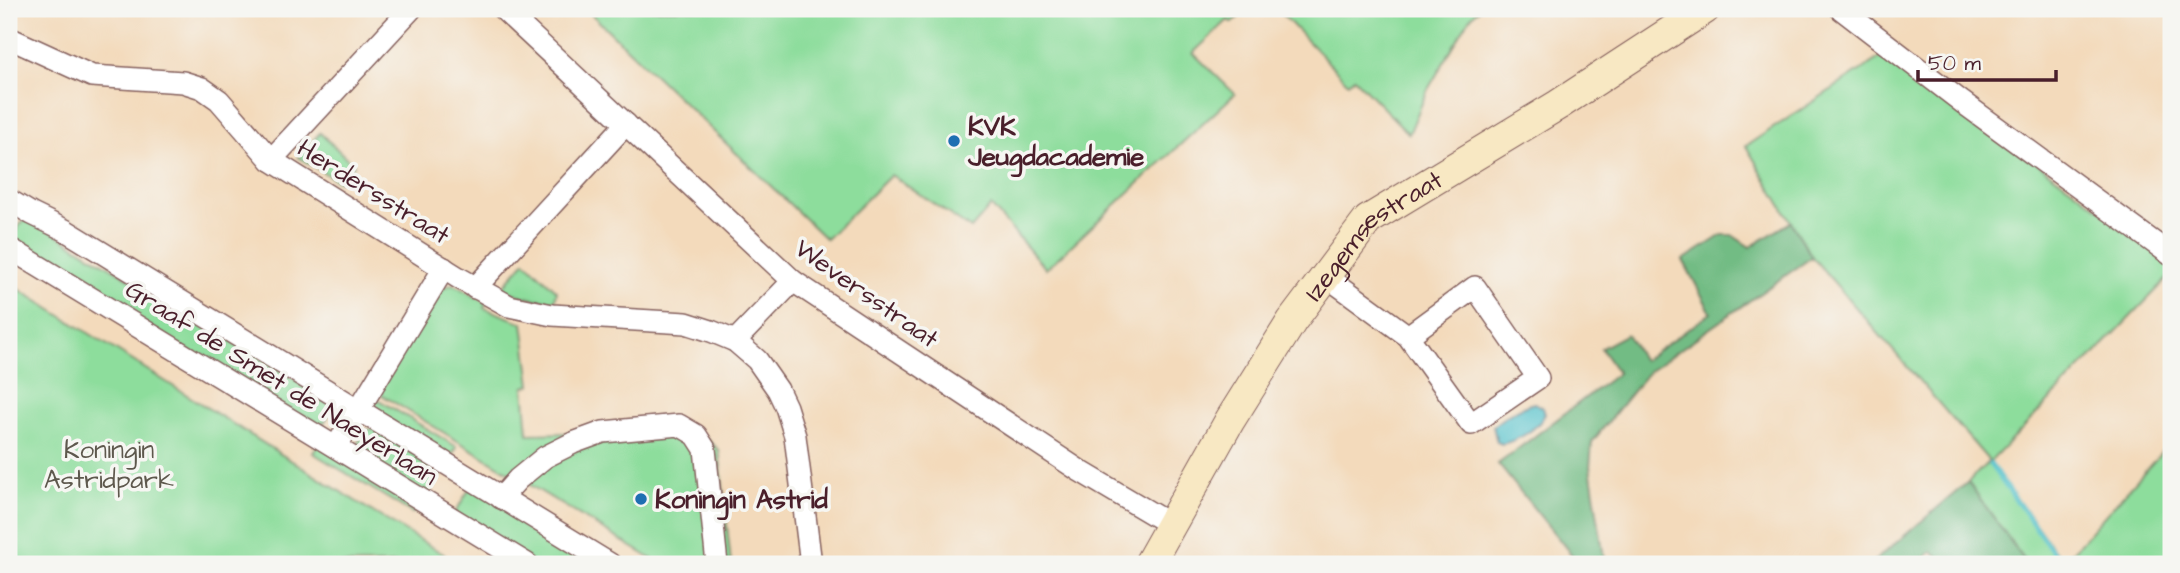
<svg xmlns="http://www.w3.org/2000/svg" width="2180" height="573" viewBox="0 0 2180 573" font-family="'Architects Daughter',sans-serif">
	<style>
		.green { fill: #8ddd9c; stroke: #6c7e64; stroke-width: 2 }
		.forest { fill: #72bc84; stroke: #5e6e58; stroke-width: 2 }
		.water { fill: #55c2cc; stroke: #50707c; stroke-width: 2 }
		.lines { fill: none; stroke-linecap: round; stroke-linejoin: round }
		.stream { stroke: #55c2cc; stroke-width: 5 }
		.street-casing { stroke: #85605d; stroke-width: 24 }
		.secondary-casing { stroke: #85605d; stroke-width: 32 }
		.street { stroke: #fff; stroke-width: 21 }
		.secondary { stroke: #f8e8c3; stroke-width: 30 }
		.poi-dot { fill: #1f6fb2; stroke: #f6f6f2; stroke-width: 2.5 }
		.labels { text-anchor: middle; stroke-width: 7; stroke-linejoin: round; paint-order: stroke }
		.poi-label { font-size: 26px; font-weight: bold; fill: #4a1f2b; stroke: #f6f6f2; text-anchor: start }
		.street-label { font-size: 26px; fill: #4a1f2b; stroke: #f6f6f2 }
		.park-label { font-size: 26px; fill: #5e584d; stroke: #f6f6f2 }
	</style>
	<rect width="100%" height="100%" fill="#f6f6f2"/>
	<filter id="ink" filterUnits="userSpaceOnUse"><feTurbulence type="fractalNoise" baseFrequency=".0143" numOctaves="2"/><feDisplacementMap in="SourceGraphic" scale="14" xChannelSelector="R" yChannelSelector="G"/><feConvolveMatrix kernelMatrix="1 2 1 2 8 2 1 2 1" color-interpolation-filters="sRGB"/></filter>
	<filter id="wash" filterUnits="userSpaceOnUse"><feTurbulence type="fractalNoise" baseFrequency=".00686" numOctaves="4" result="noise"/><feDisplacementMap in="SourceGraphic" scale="28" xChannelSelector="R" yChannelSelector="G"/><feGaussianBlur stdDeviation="1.57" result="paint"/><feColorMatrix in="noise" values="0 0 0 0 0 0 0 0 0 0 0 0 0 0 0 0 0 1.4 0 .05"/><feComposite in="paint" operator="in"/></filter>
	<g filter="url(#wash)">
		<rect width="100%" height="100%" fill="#f3dabb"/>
		<g class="green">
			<path d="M 586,9 L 1247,9 L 1232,23 L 1228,20 L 1193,53 L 1235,94 L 1046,269 L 991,206 L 971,229 L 891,175 L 826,239 Z"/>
			<path d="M 1277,9 L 1479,9 L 1470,18 L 1427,91 L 1409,134 L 1354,78 L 1348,83 Z"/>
			<path d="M 1887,53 L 2171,261 L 2171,275 L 1990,462 L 2063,562 L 2171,442 L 2171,564 L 2027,564 L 1968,482 L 1989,461 L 1812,257 L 1746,146 Z"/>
			<path d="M 320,133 L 354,165 L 339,182 L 298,157 Z"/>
			<path d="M 29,218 L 336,404 L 318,432 L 15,243 C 13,233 19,222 29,218 Z"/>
			<path d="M 525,261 L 557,291 L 555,300 C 536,302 518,296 502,288 Z"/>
			<path d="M 9,283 L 376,514 L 460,564 L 9,564 Z"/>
			<path d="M 453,284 L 486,303 L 484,308 L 523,323 L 531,385 L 524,387 L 528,434 L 616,432 L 705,437 L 719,450 L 731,564 L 660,564 L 377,392 L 441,289 Z"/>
			<path d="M 374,397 L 457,447 L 449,460 L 374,410 Z"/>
			<path d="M 373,428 L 444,469 L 426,498 L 357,449 L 357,445 L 365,431 Z"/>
			<path d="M 318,444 L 421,507 L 418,512 L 412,513 L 313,453 Z"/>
			<path d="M 471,486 L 599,564 L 535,564 L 454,515 Z"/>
		</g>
		<g class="forest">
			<path d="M 1791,222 L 1812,257 L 1649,371 L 1592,442 L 1590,467 L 1605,564 L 1579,564 L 1498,464 L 1618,373 L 1601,348 L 1627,334 L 1643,361 L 1711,313 L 1683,260 L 1722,235 L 1732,235 L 1750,247 Z"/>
			<path d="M 1968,482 L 2027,564 L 1946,564 L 1932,551 L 1918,564 L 1871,564 Z"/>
		</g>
		<path class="water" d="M 1535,403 L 1543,408 L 1545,414 C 1537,430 1518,440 1502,444 L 1497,442 L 1493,426 C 1502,418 1523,405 1535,403 Z"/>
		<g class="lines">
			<path class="stream" d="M 1990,464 L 2062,564"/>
		</g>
	</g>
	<g filter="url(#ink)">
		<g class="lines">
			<g class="street-casing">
				<g id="street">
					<path d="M 503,9 L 793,281 L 1080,471 L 1171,525"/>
					<path d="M 1841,9 L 1962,102 L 2171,255"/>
					<path d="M 9,38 L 92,76 L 183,82 L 202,88 L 219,100 L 271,160 L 459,278 L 509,306 L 552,315 L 686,323 L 711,331 L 735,341 L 757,360 L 778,390 L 786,407 L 795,436 L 811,564"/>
					<path d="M 271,160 L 411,9"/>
					<path d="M 9,200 L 32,214 L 65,230 L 610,564"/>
					<path d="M 9,248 L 527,564"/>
					<path d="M 1326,276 L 1408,336 L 1471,424 L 1538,378 L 1475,287 L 1408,336"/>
					<path d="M 475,288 L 626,124"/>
					<path d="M 735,341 L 793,281"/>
					<path d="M 336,447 L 444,268"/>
					<path d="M 501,498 L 518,479 L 545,457 L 573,443 L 603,432 L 679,425 L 696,435 L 705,449 L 717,564"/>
				</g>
			</g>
			<g class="secondary-casing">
				<g id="secondary">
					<path id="s1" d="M 1149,564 L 1230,420 L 1292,321 L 1368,220 L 1558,105 L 1705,9"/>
				</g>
			</g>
			<use href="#street" class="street"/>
			<use href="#secondary" class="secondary"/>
		</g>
	</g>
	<g class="poi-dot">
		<circle cx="954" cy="141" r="7"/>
		<circle cx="641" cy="499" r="7"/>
	</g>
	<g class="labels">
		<g class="poi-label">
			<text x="968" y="135">KVK<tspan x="968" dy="30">Jeugdacademie</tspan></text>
			<text x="655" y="508">Koningin Astrid</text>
		</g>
		<g class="street-label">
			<text transform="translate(374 191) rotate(32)" y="9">Herdersstraat</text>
			<text dy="9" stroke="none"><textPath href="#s1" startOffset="402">Izegemsestraat</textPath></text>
			<text transform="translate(867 293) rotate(35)" y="9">Weversstraat</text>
			<text transform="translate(282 382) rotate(32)" y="9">Graaf de Smet de Naeyerlaan</text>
		</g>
		<g class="park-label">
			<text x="109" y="458">Koningin<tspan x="109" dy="30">Astridpark</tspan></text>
		</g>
	</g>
	<rect width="2180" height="573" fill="none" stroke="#f6f6f2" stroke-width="35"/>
	<path d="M1918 70v10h138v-10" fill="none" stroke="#4a1f2b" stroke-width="3.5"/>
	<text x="1928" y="70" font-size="21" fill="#4a1f2b" stroke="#f6f6f2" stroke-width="5" paint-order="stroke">50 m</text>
</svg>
